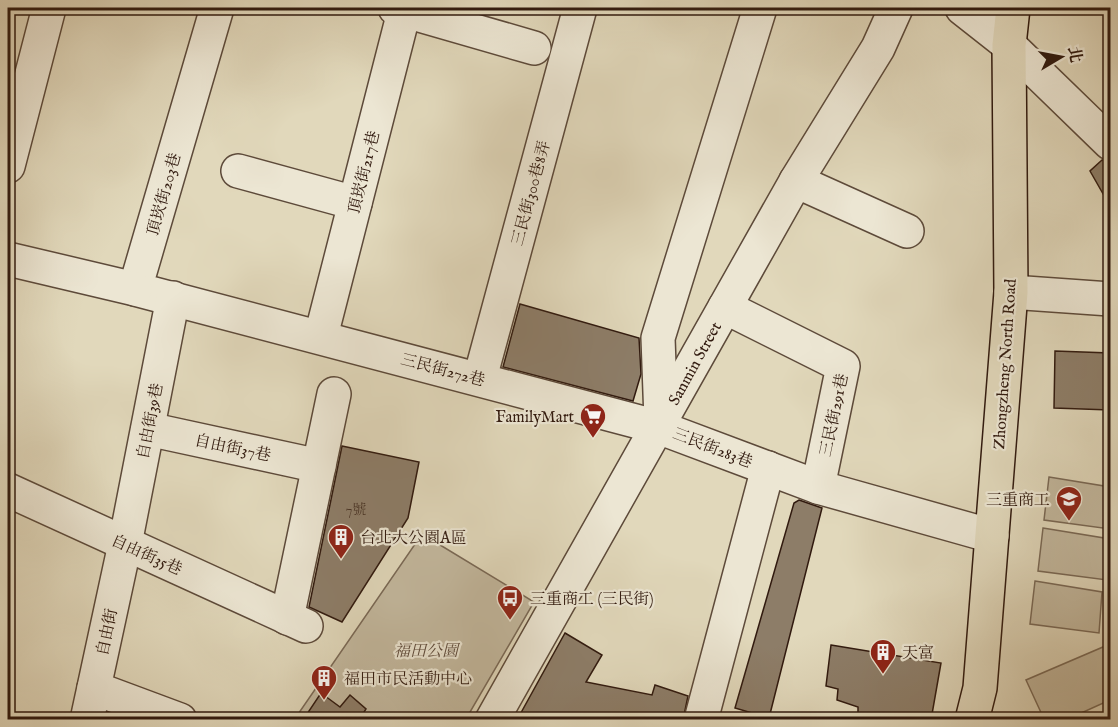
<svg xmlns="http://www.w3.org/2000/svg" width="1118" height="727" viewBox="0 0 1118 727" font-family="'IM FELL English','Noto Serif TC',serif">
	<style>
		.green { fill: #c3b89e; stroke: #7a6956; stroke-width: 1.5 }
		.building { fill: #8d7d68; stroke: #311a0f; stroke-width: 1.5 }
		.lines { fill: none; stroke-linecap: round; stroke-linejoin: round }
		.minor-casing { stroke: #5d4a3a; stroke-width: 36 }
		.major-casing { stroke: #311a0f; stroke-width: 36 }
		.minor { stroke: #ece6d3; stroke-width: 33 }
		.major { stroke: #e1d8bb; stroke-width: 33 }
		.labels { text-anchor: middle; stroke-width: 4.5; stroke-linejoin: round; paint-order: stroke }
		.number-label { font-size: 14px; fill: #483325 }
		.street-label { font-size: 16px; fill: #311a0f; stroke: #ece6d3 }
		.poi-label { font-size: 16px; fill: #311a0f; stroke: #ece6d3; text-anchor: start }
		.park-label { font-size: 16px; font-style: italic; fill: #5d493a; stroke: #ece6d3 }
	</style>
	<rect width="100%" height="100%" fill="#e1d8bb"/>
	<filter id="stains"><feTurbulence type="fractalNoise" baseFrequency=".00333" numOctaves="4"/><feColorMatrix values="0 0 0 0 .2 0 0 0 0 .09 0 0 0 0 .02 0 0 0 .5 -.17"/></filter>
	<radialGradient id="worn" r=".72"><stop offset=".6" stop-color="#630" stop-opacity="0"/><stop offset="1" stop-color="#630" stop-opacity=".3"/></radialGradient>
	<g class="green">
		<path d="M 1049,477 L 1110,487 L 1110,529 L 1044,520 Z"/>
		<path d="M 1043,528 L 1110,539 L 1107,580 L 1038,571 Z"/>
		<path d="M 422,534 L 534,602 L 466,719 L 294,720 Z"/>
		<path d="M 1035,581 L 1102,592 L 1099,633 L 1030,624 Z"/>
		<path d="M 1110,644 L 1110,700 L 1068,719 L 1044,719 L 1026,680 Z"/>
	</g>
	<g class="building">
		<path d="M 1102,160 L 1110,161 L 1110,206 L 1090,171 Z"/>
		<path d="M 520,304 L 639,338 L 641,374 L 633,401 L 503,367 Z"/>
		<path d="M 1055,351 L 1110,353 L 1110,410 L 1054,408 Z"/>
		<path d="M 342,446 L 419,462 L 408,518 L 342,622 L 309,607 Z"/>
		<path d="M 799,500 L 822,508 L 769,718 L 735,708 L 794,503 Z"/>
		<path d="M 565,633 L 602,655 L 586,682 L 652,695 L 655,685 L 688,696 L 683,720 L 517,720 Z"/>
		<path d="M 831,645 L 941,663 L 931,720 L 858,720 L 858,707 L 837,700 L 838,689 L 826,686 Z"/>
		<path d="M 321,693 L 340,707 L 350,695 L 366,709 L 359,720 L 303,720 Z"/>
	</g>
	<g class="lines">
		<g class="minor-casing">
			<g id="minor">
				<path d="M 217,8 L 135,289 L 658,427 L 818,487 L 992,536"/>
				<path d="M 395,8 L 534,48"/>
				<path d="M 962,8 L 1009,45 L 1110,143"/>
				<path d="M 8,166 L 49,8"/>
				<path d="M 238,171 L 355,203"/>
				<path d="M 796,181 L 907,231"/>
				<path d="M 8,259 L 135,289"/>
				<path d="M 1011,292 L 1110,299"/>
				<path d="M 725,307 L 843,366 L 818,487"/>
				<path d="M 321,336 L 405,8"/>
				<path d="M 480,378 L 580,8"/>
				<path d="M 661,420 L 658,338 L 760,8"/>
				<path d="M 148,429 L 319,466"/>
				<path d="M 8,490 L 306,626"/>
				<path d="M 287,618 L 334,394"/>
				<path d="M 94,688 L 180,720"/>
				<path d="M 87,720 L 125,544 L 173,298"/>
				<path d="M 492,720 L 796,181 L 878,48 L 896,8"/>
				<path d="M 701,720 L 768,468"/>
			</g>
		</g>
		<g class="major-casing">
			<path id="major" d="M 972,720 L 980,688 L 1011,292 L 1009,45 L 1013,8"/>
		</g>
		<use href="#minor" class="minor"/>
		<use href="#major" class="major"/>
	</g>
	<defs>
		<g id="supermarket-pin" transform="scale(1.35)"><path d="M0 17L-7.5 6A9.5 9.5 0 1 1 7.5 6Z" fill="#8f2418" stroke="#ece6d3"/><path d="M-6-5.5h2.5l.6 2H6L4.5 2H-2.5L-4.4-4H-6ZM-1.5 3.2a1.3 1.3 0 1 0 .1 0ZM3 3.2a1.3 1.3 0 1 0 .1 0Z" fill="#fff"/></g>
		<g id="school-pin" transform="scale(1.35)"><path d="M0 17L-7.5 6A9.5 9.5 0 1 1 7.5 6Z" fill="#8f2418" stroke="#ece6d3"/><path d="M0-5L7-2L0 1L-7-2ZM-4 1L0 2.5L4 1V4Q0 6-4 4Z" fill="#fff"/></g>
		<g id="building-pin" transform="scale(1.35)"><path d="M0 17L-7.5 6A9.5 9.5 0 1 1 7.5 6Z" fill="#8f2418" stroke="#ece6d3"/><path d="M-4-6H4V6H1V3H-1V6H-4ZM-2.5-4.3h1.7v1.8h-1.7ZM.8-4.3h1.7v1.8H.8ZM-2.5-1h1.7V.8h-1.7ZM.8-1h1.7V.8H.8Z" fill="#fff"/></g>
		<g id="bus-pin" transform="scale(1.35)"><path d="M0 17L-7.5 6A9.5 9.5 0 1 1 7.5 6Z" fill="#8f2418" stroke="#ece6d3"/><path d="M-5-6H5V4H4V6H2V4H-2V6H-4V4H-5ZM-3.5-4V0h7V-4ZM-3.5 1.2v1.5H-2V1.2ZM2 1.2v1.5H3.5V1.2Z" fill="#fff"/></g>
	</defs>
	<g fill-rule="evenodd">
		<use href="#supermarket-pin" x="593" y="416"/>
		<use href="#school-pin" x="1069" y="499"/>
		<use href="#building-pin" x="341" y="537"/>
		<use href="#bus-pin" x="510" y="598"/>
		<use href="#building-pin" x="883" y="652"/>
		<use href="#building-pin" x="324" y="678"/>
	</g>
	<g class="labels">
		<g class="number-label">
			<text x="356" y="514">7號</text>
		</g>
		<g class="street-label">
			<text transform="translate(363 172) rotate(-76)" y="6">頂崁街217巷</text>
			<text transform="translate(530 193) rotate(-75)" y="6">三民街300巷8弄</text>
			<text transform="translate(163 194) rotate(-74)" y="6">頂崁街203巷</text>
			<text transform="translate(694 363) rotate(-61)" y="6">Sanmin Street</text>
			<text transform="translate(1004 364) rotate(-86)" y="6">Zhongzheng North Road</text>
			<text transform="translate(443 369) rotate(15)" y="6">三民街272巷</text>
			<text transform="translate(833 415) rotate(-78)" y="6">三民街291巷</text>
			<text transform="translate(149 421) rotate(-79)" y="6">自由街39巷</text>
			<text transform="translate(233 447) rotate(12)" y="6">自由街37巷</text>
			<text transform="translate(713 447) rotate(21)" y="6">三民街283巷</text>
			<text transform="translate(147 554) rotate(24)" y="6">自由街35巷</text>
			<text transform="translate(106 632) rotate(-78)" y="6">自由街</text>
		</g>
		<g class="poi-label">
			<text x="574" y="422" text-anchor="end">FamilyMart</text>
			<text x="1050" y="505" text-anchor="end">三重商工</text>
			<text x="360" y="543">台北大公園A區</text>
			<text x="530" y="604">三重商工 (三民街)</text>
			<text x="902" y="658">天富</text>
			<text x="344" y="684">福田市民活動中心</text>
		</g>
		<g class="park-label">
			<text x="426" y="656">福田公園</text>
		</g>
	</g>
	<rect width="1118" height="727" fill="none" stroke="#e1d8bb" stroke-width="30"/>
	<rect x="9" y="9" width="1100" height="709" fill="none" stroke="#311a0f" stroke-width="3"/>
	<rect x="15" y="15" width="1088" height="697" fill="none" stroke="#311a0f" stroke-width="1.5"/>
	<g transform="translate(1061 57) rotate(80)" stroke="#ece6d3" stroke-width="4.5" paint-order="stroke">
	<path d="M0-4.5L10 22L0 15L-10 22Z" fill="#311a0f"/>
	<text y="-9" font-size="16" font-weight="bold" text-anchor="middle" fill="#311a0f">北</text>
	</g>
	<rect width="100%" height="100%" filter="url(#stains)"/>
	<rect width="100%" height="100%" fill="url(#worn)"/>
</svg>
